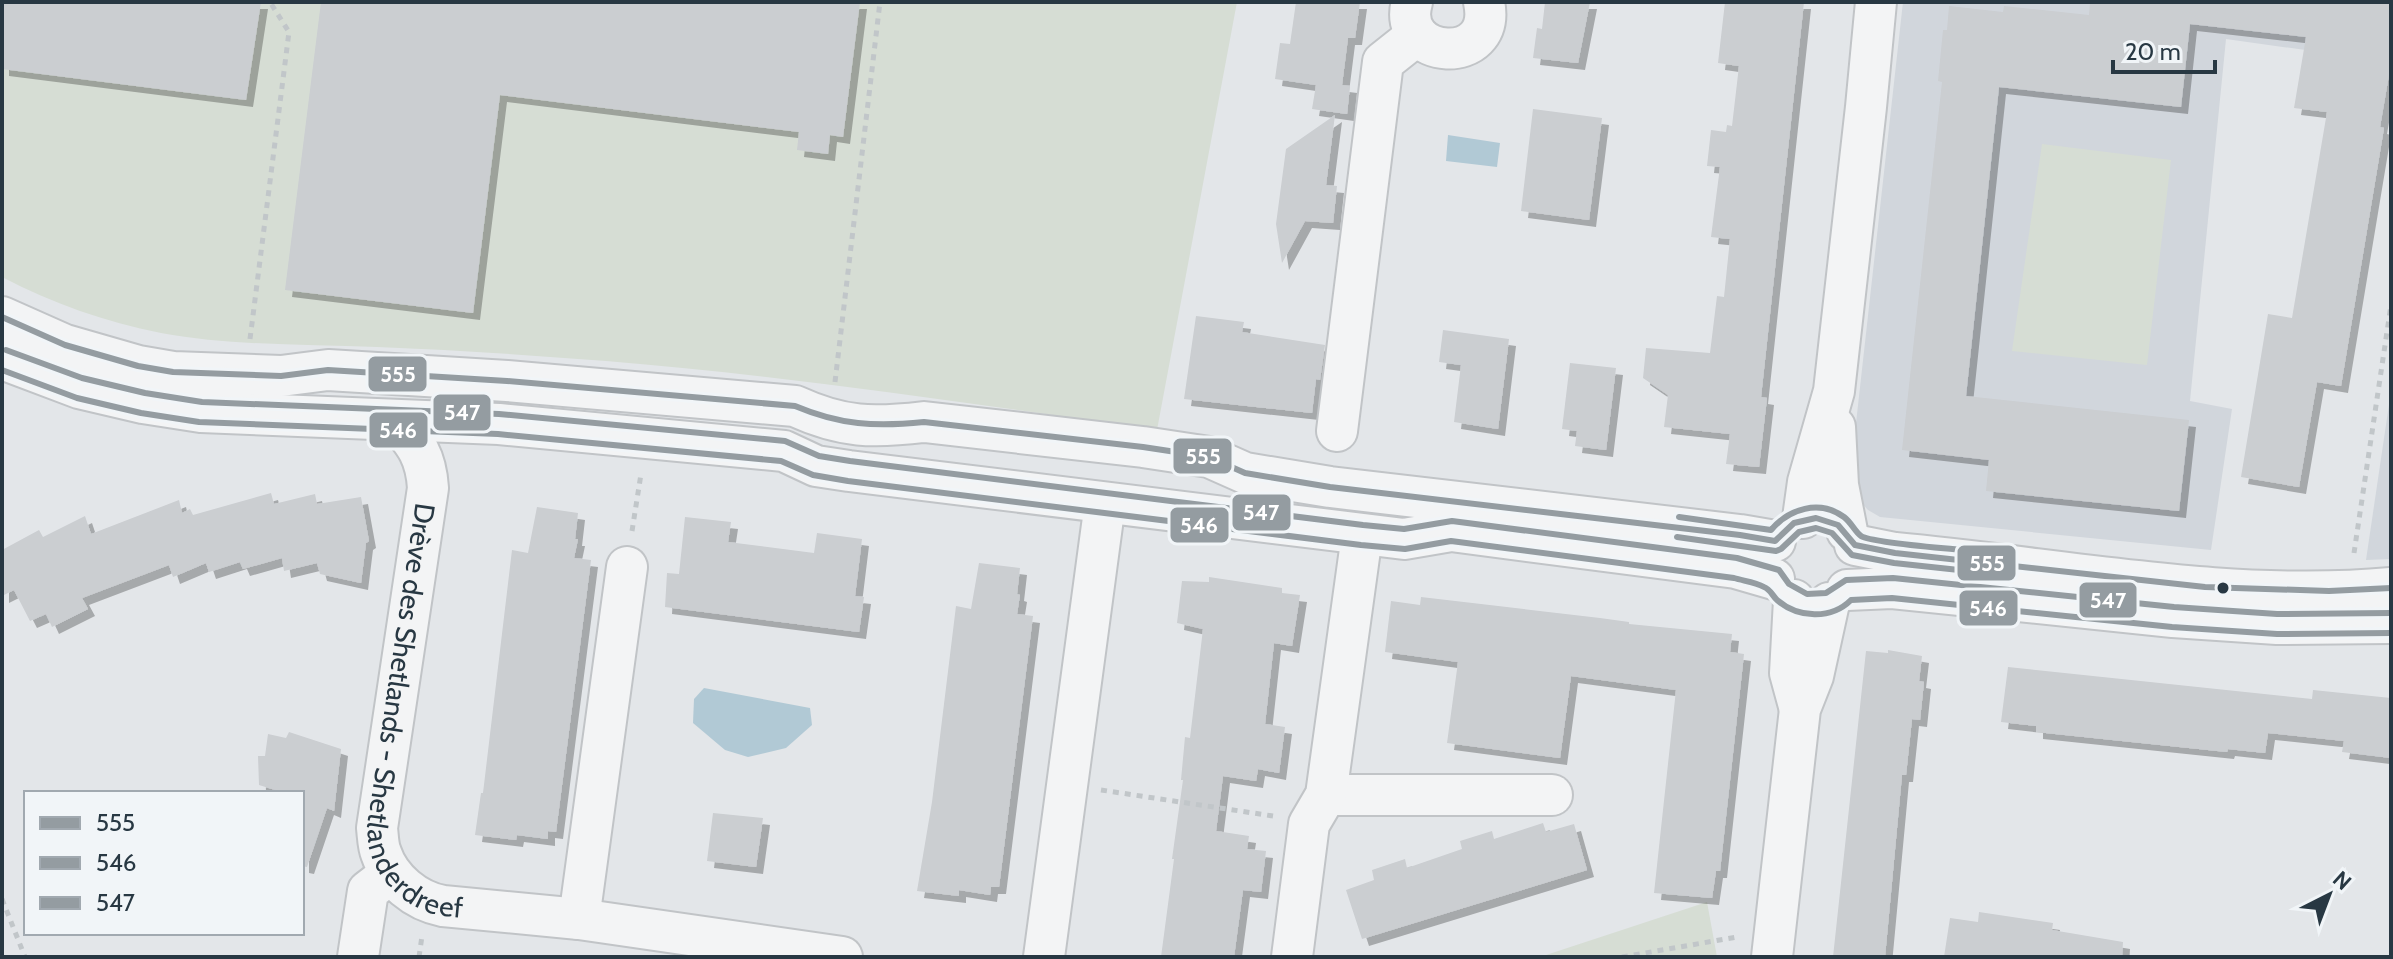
<svg xmlns="http://www.w3.org/2000/svg" width="2393" height="959" viewBox="0 0 2393 959" font-family="Cabin,sans-serif">
	<style>
		.built { fill: #d1d6dc }
		.green { fill: #d6ddd4 }
		.water { fill: #b1c9d5 }
		.building { fill: #cbced1; filter: url(#shadow) }
		.lines { fill: none; stroke-linecap: round; stroke-linejoin: round }
		.minor-casing { stroke: #c1c4c7; stroke-width: 44 }
		.path { stroke: #c1c6c9; stroke-width: 5; stroke-dasharray: 6 6; stroke-linecap: butt }
		.minor { stroke: #f3f4f5; stroke-width: 40 }
		.bus-1-casing { stroke: #f1f5f8; stroke-width: 12 }
		.bus-2-casing { stroke: #f1f5f8; stroke-width: 12 }
		.bus-3-casing { stroke: #f1f5f8; stroke-width: 12 }
		.bus-1 { stroke: #949ca1; stroke-width: 6 }
		.bus-2 { stroke: #949ca1; stroke-width: 6 }
		.bus-3 { stroke: #949ca1; stroke-width: 6 }
		.bus-dot { fill: #283843; stroke: #f1f5f8; stroke-width: 3 }
		.labels { text-anchor: middle; stroke-width: 7; stroke-linejoin: round; paint-order: stroke }
		.street-label { font-size: 28px; fill: #283843; stroke: #f1f5f8 }
		.line-badge { stroke: #f1f5f8; stroke-width: 3 }
		.badge-label { font-size: 22px; text-anchor: middle; font-weight: bold; fill: #fff }
	</style>
	<defs>
		<filter id="shadow"><feDropShadow dx="7" dy="7" stdDeviation="0" flood-color="#0004"/></filter>
	</defs>
	<rect width="100%" height="100%" fill="#e3e6e9"/>
	<g class="built">
		<path d="M 1903,2 L 2391,2 L 2391,62 L 2226,39 L 2190,401 L 2232,409 L 2211,550 L 1880,517 L 1868,510 L 1858,499 L 1851,468 Z"/>
		<path d="M 2391,391 L 2391,559 L 2366,560 Z"/>
	</g>
	<g class="green">
		<path d="M 2,2 L 1237,2 L 1157,430 C 974,404 791,376 606,361 C 530,355 454,350 377,347 C 306,344 231,346 161,333 C 105,322 52,303 2,277 Z"/>
		<path d="M 2042,144 L 2171,160 L 2147,365 L 2012,351 Z"/>
		<path d="M 1707,902 L 1717,957 L 1540,957 Z"/>
	</g>
	<g class="water">
		<path d="M 1448,135 L 1500,143 L 1497,167 L 1446,161 Z"/>
		<path d="M 704,688 L 810,708 L 812,725 L 786,748 L 748,757 L 725,750 L 693,723 L 694,699 Z"/>
	</g>
	<g class="building">
		<path d="M 2,2 L 261,2 L 246,100 L 2,69 Z"/>
		<path d="M 321,2 L 860,2 L 843,137 L 830,135 L 828,154 L 797,150 L 799,132 L 500,95 L 473,313 L 285,290 Z"/>
		<path d="M 1296,2 L 1360,2 L 1355,38 L 1348,38 L 1342,85 L 1350,86 L 1347,114 L 1312,109 L 1316,85 L 1275,79 L 1280,43 L 1290,44 Z"/>
		<path d="M 1545,2 L 1590,2 L 1578,63 L 1533,58 L 1537,28 L 1542,29 Z"/>
		<path d="M 1725,2 L 1804,2 L 1761,397 L 1767,398 L 1759,467 L 1726,464 L 1730,434 L 1664,427 L 1668,395 L 1643,378 L 1646,348 L 1710,353 L 1717,296 L 1724,297 L 1730,239 L 1711,237 L 1720,167 L 1707,166 L 1711,130 L 1726,132 L 1727,125 L 1732,126 L 1739,66 L 1718,63 Z"/>
		<path d="M 2090,2 L 2391,2 L 2391,63 L 2380,127 L 2384,128 L 2341,386 L 2317,382 L 2299,487 L 2241,477 L 2268,314 L 2292,318 L 2327,112 L 2294,108 L 2306,37 L 2190,24 L 2181,107 L 1999,87 L 1966,396 L 2189,420 L 2179,511 L 1986,491 L 1989,460 L 1902,450 L 1942,82 L 1938,81 L 1943,30 L 1947,30 L 1949,6 L 2003,12 L 2004,6 L 2089,15 Z"/>
		<path d="M 1533,109 L 1602,118 L 1589,220 L 1521,211 Z"/>
		<path d="M 1335,115 L 1326,185 L 1337,186 L 1333,223 L 1305,221 L 1282,263 L 1276,224 L 1286,149 Z"/>
		<path d="M 1196,316 L 1244,322 L 1242,332 L 1325,345 L 1320,380 L 1316,379 L 1312,413 L 1184,399 Z"/>
		<path d="M 1443,330 L 1509,339 L 1498,429 L 1454,422 L 1461,365 L 1439,362 Z"/>
		<path d="M 1570,363 L 1616,368 L 1606,450 L 1575,446 L 1577,431 L 1562,429 Z"/>
		<path d="M 271,493 L 274,504 L 315,494 L 317,504 L 361,497 L 369,541 L 366,543 L 361,583 L 320,574 L 317,563 L 284,571 L 282,558 L 243,569 L 240,562 L 209,572 L 206,563 L 173,577 L 169,565 L 82,598 L 88,609 L 52,627 L 46,614 L 30,621 L 14,590 L 2,596 L 2,550 L 39,530 L 43,537 L 85,516 L 91,534 L 179,500 L 182,513 L 190,509 L 193,515 Z"/>
		<path d="M 537,507 L 578,513 L 575,539 L 578,539 L 574,558 L 591,560 L 556,832 L 548,831 L 548,839 L 517,835 L 516,840 L 475,835 L 481,793 L 483,793 L 512,550 L 528,553 Z"/>
		<path d="M 685,517 L 731,522 L 728,542 L 814,553 L 817,533 L 862,539 L 855,596 L 864,597 L 859,632 L 665,607 L 667,573 L 679,574 Z"/>
		<path d="M 979,563 L 1020,568 L 1017,594 L 1020,595 L 1017,614 L 1033,616 L 999,887 L 991,887 L 990,895 L 959,890 L 959,896 L 917,891 L 932,802 L 956,606 L 971,609 Z"/>
		<path d="M 1209,577 L 1282,588 L 1282,593 L 1300,595 L 1292,646 L 1274,643 L 1265,724 L 1285,727 L 1279,773 L 1258,769 L 1256,781 L 1223,776 L 1216,831 L 1249,836 L 1247,849 L 1266,851 L 1261,892 L 1243,890 L 1234,957 L 1161,957 L 1174,859 L 1172,859 L 1183,780 L 1181,780 L 1185,737 L 1190,738 L 1203,629 L 1177,623 L 1182,581 L 1209,582 Z"/>
		<path d="M 1421,597 L 1600,618 L 1629,622 L 1629,624 L 1732,634 L 1730,652 L 1744,654 L 1720,871 L 1716,871 L 1712,898 L 1654,893 L 1676,690 L 1571,676 L 1560,758 L 1447,743 L 1458,662 L 1385,652 L 1391,601 L 1420,605 Z"/>
		<path d="M 1888,650 L 1922,656 L 1919,681 L 1924,682 L 1920,720 L 1912,719 L 1906,775 L 1902,775 L 1885,957 L 1833,957 L 1866,651 L 1888,653 Z"/>
		<path d="M 2008,667 L 2312,699 L 2313,690 L 2391,698 L 2391,758 L 2342,752 L 2344,741 L 2268,733 L 2265,753 L 2228,749 L 2227,752 L 2036,732 L 2036,726 L 2001,722 Z"/>
		<path d="M 289,732 L 341,749 L 334,811 L 327,808 L 307,867 L 302,866 L 302,793 L 285,793 L 259,785 L 258,756 L 265,756 L 268,734 L 286,738 Z"/>
		<path d="M 713,813 L 763,818 L 756,867 L 707,861 Z"/>
		<path d="M 1543,823 L 1546,832 L 1574,824 L 1587,870 L 1362,939 L 1346,890 L 1374,880 L 1372,870 L 1405,859 L 1407,868 L 1462,849 L 1460,841 L 1492,831 L 1494,839 Z"/>
		<path d="M 1979,912 L 2053,923 L 2052,930 L 2123,942 L 2122,957 L 1944,957 L 1950,918 L 1978,922 Z"/>
	</g>
	<g class="lines">
		<g class="minor-casing">
			<g id="minor">
				<path d="M 1412,2 C 1395,60 1498,68 1484,2"/>
				<path d="M 2,317 L 65,345 L 138,366 L 173,372 L 281,376 L 328,370 L 507,381 L 795,406 C 843,428 873,428 924,422 L 1143,447 L 1209,457 L 1245,473 L 1330,487 L 1740,535 L 1775,541"/>
				<path d="M 2,359 L 79,388 L 143,403 L 201,412 L 499,424 L 784,451 L 816,466 L 849,471 L 1404,539 L 1451,531 L 1736,568 L 1774,579"/>
				<path id="s1" d="M 396,420 C 416,444 426,456 428,488 L 377,828 C 378,836 378,846 381,853 C 390,880 416,901 443,906 L 579,919 L 842,957"/>
				<path d="M 1835,427 L 1838,485 L 1847,531"/>
				<path d="M 1337,431 L 1383,62 L 1417,35"/>
				<path d="M 1803,518 L 1808,482 L 1834,391 L 1866,107 L 1876,2"/>
				<path d="M 1855,545 L 1895,553 C 2060,568 2226,603 2391,588"/>
				<path d="M 1847,590 L 1892,588 L 2173,617 L 2277,624 L 2391,623"/>
				<path d="M 1794,600 L 1790,673 L 1799,706"/>
				<path d="M 1326,795 L 1552,795"/>
				<path d="M 579,919 L 627,567"/>
				<path d="M 358,957 L 368,891 L 390,874"/>
				<path d="M 1044,957 L 1105,503"/>
				<path d="M 1292,957 L 1309,824 L 1326,795 L 1362,535"/>
				<path d="M 1772,957 L 1800,709 L 1813,676 L 1829,603"/>
			</g>
		</g>
		<g class="path">
			<path d="M 250,339 L 289,32 L 270,2"/>
			<path d="M 835,382 L 880,2"/>
			<path d="M 632,531 L 641,474"/>
			<path d="M 2354,553 L 2391,305"/>
			<path d="M 1101,790 L 1273,816"/>
			<path d="M 2,899 L 25,957"/>
			<path d="M 419,957 L 422,936"/>
			<path d="M 1622,957 L 1737,937"/>
		</g>
		<use href="#minor" class="minor"/>
		<g class="bus-1-casing">
			<path id="bus-1" d="M 2,317 L 65,345 L 138,366 L 173,372 L 281,376 L 328,370 L 507,381 L 795,406 C 840,425 875,427 924,422 L 1143,447 L 1209,457 L 1245,473 L 1330,487 L 1740,535 L 1775,541 L 1794,523 L 1816,518 L 1838,525 L 1855,545 L 1895,553 L 2205,587 L 2329,591 L 2391,588"/>
		</g>
		<g class="bus-2-casing">
			<g id="bus-2">
				<path d="M 2,370 L 77,398 L 141,413 L 199,422 L 498,434 L 781,461 L 813,475 L 848,481 L 1361,545 L 1405,549 L 1451,541 L 1734,578 C 1744,581 1755,582 1764,587 C 1770,589 1772,595 1777,600 C 1798,618 1831,620 1851,600 L 1892,598 L 2172,627 L 2277,634 L 2391,633"/>
				<path d="M 1677,537 L 1776,551 L 1781,549 L 1799,532 L 1816,528 L 1832,533 L 1852,555 L 1894,563 L 1959,570"/>
			</g>
		</g>
		<g class="bus-3-casing">
			<g id="bus-3">
				<path d="M 6,350 L 82,378 L 145,393 L 202,402 L 499,414 L 785,441 L 819,456 L 850,461 L 1363,525 L 1404,529 L 1452,521 L 1737,558 L 1779,570 L 1789,584 L 1807,594 L 1826,593 L 1846,580 L 1893,578 L 2174,607 L 2277,614 L 2391,613"/>
				<path d="M 1679,517 L 1771,530 C 1789,509 1819,499 1844,517 C 1851,522 1855,532 1861,536 C 1872,543 1944,548 1961,550"/>
			</g>
		</g>
		<use href="#bus-1" class="bus-1"/>
		<use href="#bus-2" class="bus-2"/>
		<use href="#bus-3" class="bus-3"/>
	</g>
	<circle class="bus-dot" cx="2223" cy="588" r="7"/>
	<g class="labels">
		<g class="street-label">
			<text dy="10" stroke="none"><textPath href="#s1" startOffset="322">Drève des Shetlands - Shetlanderdreef</textPath></text>
		</g>
	</g>
	<g class="line-badge">
		<rect x="367" y="355" width="61" height="38" rx="8" fill="#949ca1"/>
		<rect x="432" y="393" width="60" height="39" rx="8" fill="#949ca1"/>
		<rect x="368" y="411" width="61" height="38" rx="8" fill="#949ca1"/>
		<rect x="1172" y="437" width="61" height="38" rx="8" fill="#949ca1"/>
		<rect x="1231" y="493" width="61" height="39" rx="8" fill="#949ca1"/>
		<rect x="1169" y="506" width="61" height="38" rx="8" fill="#949ca1"/>
		<rect x="1956" y="544" width="61" height="38" rx="8" fill="#949ca1"/>
		<rect x="2078" y="581" width="60" height="38" rx="8" fill="#949ca1"/>
		<rect x="1958" y="589" width="61" height="38" rx="8" fill="#949ca1"/>
	</g>
	<g class="badge-label">
		<text x="398" y="382">555</text>
		<text x="462" y="420">547</text>
		<text x="398" y="438">546</text>
		<text x="1203" y="464">555</text>
		<text x="1261" y="520">547</text>
		<text x="1199" y="533">546</text>
		<text x="1987" y="571">555</text>
		<text x="2108" y="608">547</text>
		<text x="1988" y="616">546</text>
	</g>
	<rect width="2393" height="959" fill="none" stroke="#283843" stroke-width="8"/>
	<rect x="24" y="791" width="280" height="144" fill="#f1f5f8" stroke="#a1a9b0" stroke-width="2"/>
	<rect x="40" y="817" width="40" height="12" fill="#949ca1" stroke="#a1a9b0" stroke-width="2"/>
	<text x="96" y="831" font-size="24" fill="#283843">555</text>
	<rect x="40" y="857" width="40" height="12" fill="#949ca1" stroke="#a1a9b0" stroke-width="2"/>
	<text x="96" y="871" font-size="24" fill="#283843">546</text>
	<rect x="40" y="897" width="40" height="12" fill="#949ca1" stroke="#a1a9b0" stroke-width="2"/>
	<text x="96" y="911" font-size="24" fill="#283843">547</text>
	<g transform="translate(2329 895) rotate(42)" stroke="#f1f5f8" stroke-width="6" paint-order="stroke">
	<path d="M0-6L14 30L0 20L-14 30Z" fill="#283843"/>
	<text y="-12" font-size="22" font-weight="bold" text-anchor="middle" fill="#283843">N</text>
	</g>
	<path d="M2113 60v12h102v-12" fill="none" stroke="#283843" stroke-width="4"/>
	<text x="2125" y="60" font-size="24" fill="#283843" stroke="#f1f5f8" stroke-width="6" paint-order="stroke">20 m</text>
</svg>
